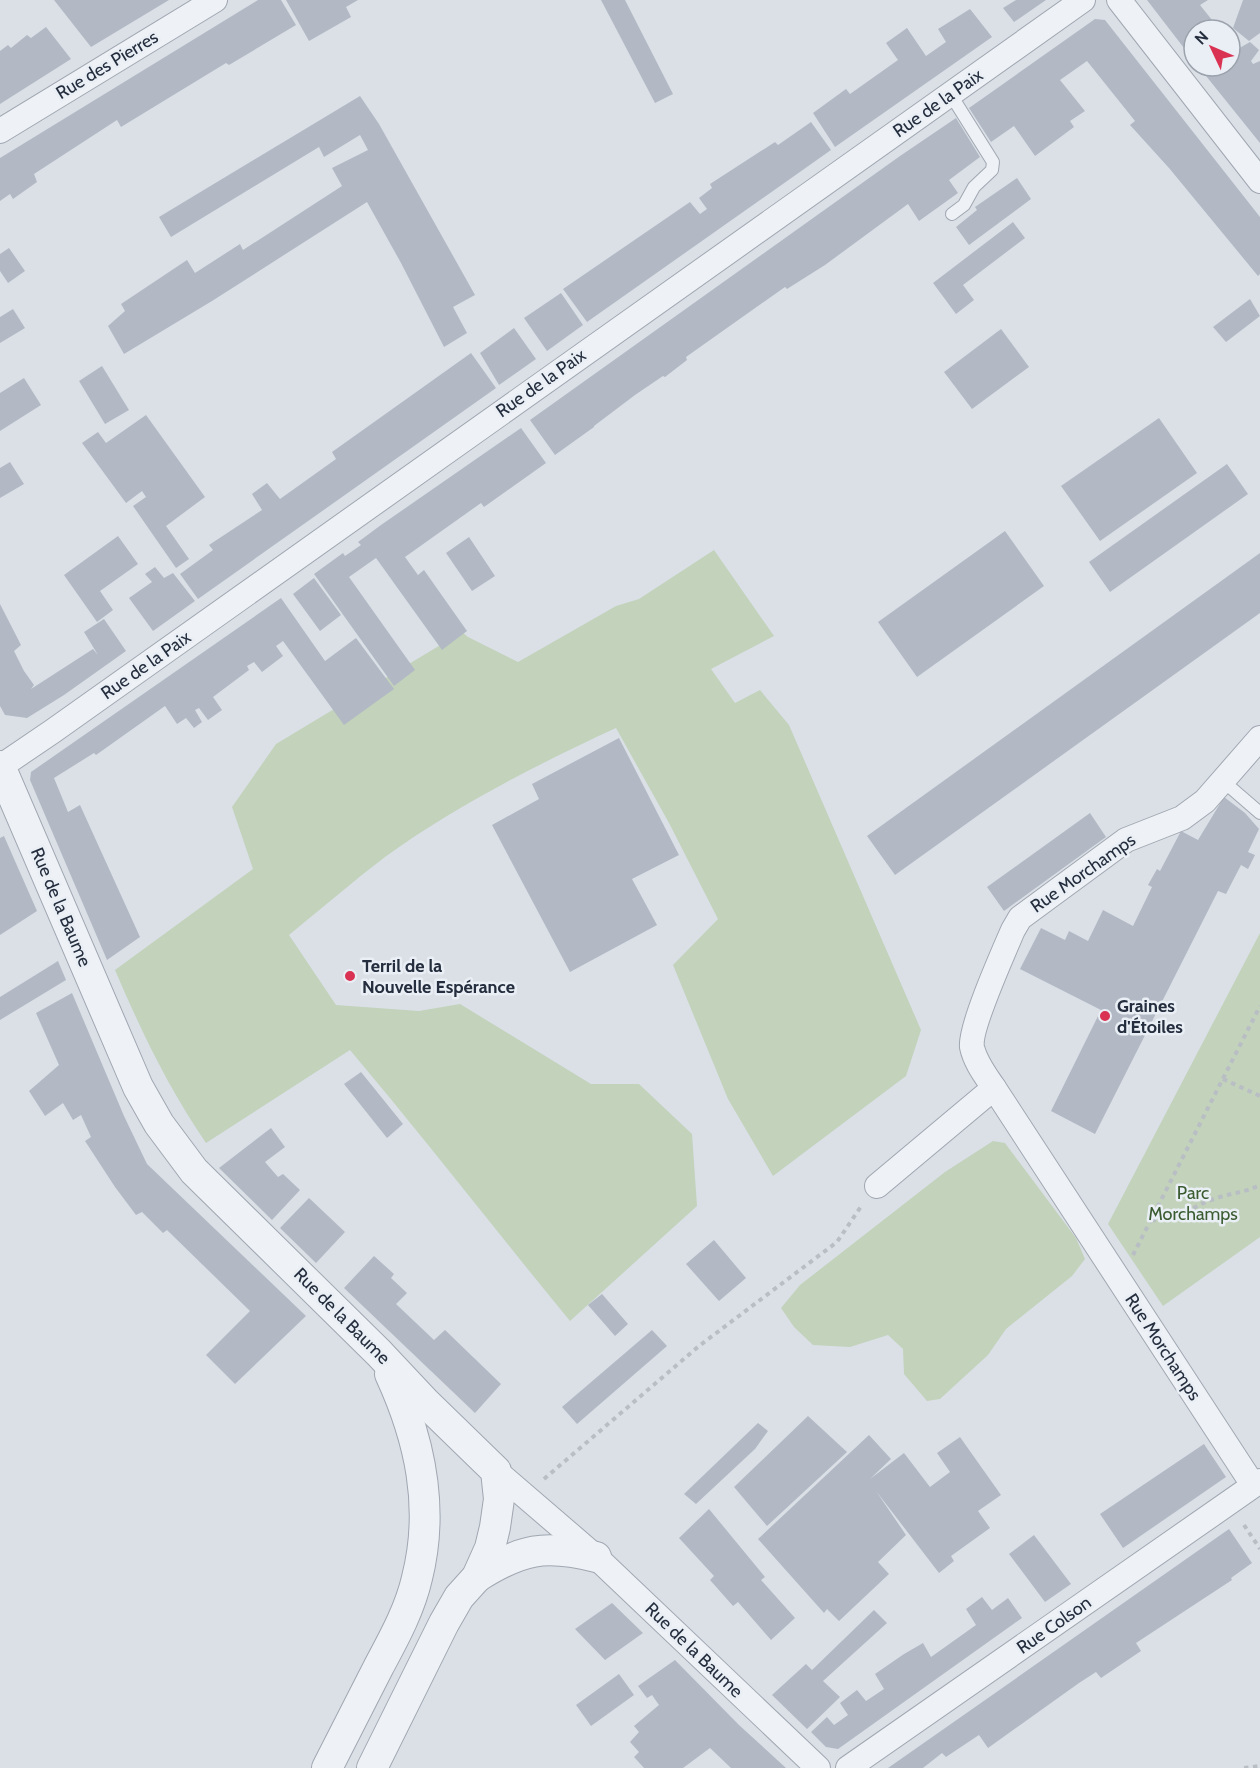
<svg xmlns="http://www.w3.org/2000/svg" width="1260" height="1768" viewBox="0 0 1260 1768" font-family="Cabin,sans-serif">
	<style>
		.green { fill: #c2d2bb }
		.building { fill: #b2b9c4 }
		.lines { fill: none; stroke-linecap: round; stroke-linejoin: round }
		.service-casing { stroke: #a0a7b1; stroke-width: 14 }
		.minor-casing { stroke: #a0a7b1; stroke-width: 26 }
		.tertiary-casing { stroke: #a0a7b1; stroke-width: 32 }
		.path { stroke: #b9bec5; stroke-width: 4; stroke-dasharray: 4.5 4.5; stroke-linecap: butt }
		.service { stroke: #eef1f5; stroke-width: 12 }
		.minor { stroke: #eef1f5; stroke-width: 24 }
		.tertiary { stroke: #eef1f5; stroke-width: 30 }
		.poi-dot { fill: #da3252; stroke: #eaeff5; stroke-width: 2 }
		.labels { text-anchor: middle; stroke-width: 5; stroke-linejoin: round; paint-order: stroke }
		.street-label { font-size: 18px; fill: #242e3e; stroke: #eaeff5 }
		.poi-label { font-size: 18px; font-weight: bold; fill: #242e3e; stroke: #eaeff5; text-anchor: start }
		.park-label { font-size: 18px; fill: #3a5b30; stroke: #eaeff5 }
	</style>
	<rect width="100%" height="100%" fill="#dbe0e7"/>
	<g class="green">
		<path d="M 714,550 L 774,636 L 711,669 L 735,703 L 760,690 L 789,725 L 921,1030 L 906,1076 L 773,1176 L 728,1099 L 673,965 L 718,919 L 669,823 L 616,728 C 538,764 454,807 385,857 C 352,882 321,909 289,935 L 336,1005 L 419,1011 L 460,1004 L 591,1084 L 639,1084 L 692,1134 L 697,1206 L 570,1321 C 496,1231 425,1139 350,1050 L 206,1143 C 168,1087 142,1033 115,970 L 253,869 L 232,807 L 276,744 L 462,632 L 468,637 L 518,662 L 616,606 L 639,599 Z"/>
		<path d="M 1260,933 L 1260,1237 L 1163,1306 L 1108,1224 Z"/>
		<path d="M 993,1141 L 1005,1143 L 1076,1238 L 1085,1259 L 1072,1276 L 1006,1329 L 988,1355 L 940,1399 L 927,1401 L 904,1374 L 903,1349 L 888,1335 L 850,1347 L 813,1345 L 794,1327 L 781,1308 L 800,1285 L 945,1172 Z"/>
	</g>
	<g class="building">
		<path d="M 54,0 L 169,0 L 91,47 Z"/>
		<path d="M 258,0 L 281,0 L 296,25 L 229,65 L 226,63 L 121,127 L 117,120 L 34,174 L 37,182 L 13,199 L 10,194 L 0,201 L 0,158 Z"/>
		<path d="M 286,0 L 358,0 L 346,7 L 351,17 L 309,41 Z"/>
		<path d="M 601,0 L 625,0 L 673,94 L 655,103 Z"/>
		<path d="M 1016,0 L 1046,0 L 1014,22 L 1003,8 Z"/>
		<path d="M 1147,0 L 1208,0 L 1200,5 L 1220,30 L 1194,30 L 1194,61 Z"/>
		<path d="M 1243,0 L 1260,0 L 1260,33 L 1249,41 L 1233,28 Z"/>
		<path d="M 970,9 L 992,37 L 835,147 L 813,113 L 846,89 L 850,94 L 898,60 L 886,43 L 907,28 L 926,56 L 946,42 L 938,29 Z"/>
		<path d="M 1095,19 L 1105,20 L 1260,217 L 1260,274 L 1258,276 L 1169,168 L 1130,125 L 1135,121 L 1087,61 L 1060,80 L 1085,111 L 1070,121 L 1074,127 L 1035,156 L 1014,126 L 991,142 L 969,108 Z"/>
		<path d="M 46,27 L 71,59 L 0,104 L 0,51 L 8,45 L 11,48 L 27,35 L 31,38 Z"/>
		<path d="M 1250,42 L 1259,50 L 1251,61 L 1253,64 L 1260,61 L 1260,143 L 1198,66 L 1230,66 L 1230,43 L 1236,50 Z"/>
		<path d="M 360,96 L 379,124 L 475,295 L 453,307 L 467,333 L 444,347 L 401,263 L 367,202 L 212,301 L 124,354 L 108,326 L 125,311 L 121,304 L 187,260 L 195,273 L 240,244 L 243,250 L 342,186 L 332,168 L 368,150 L 360,135 L 324,157 L 319,147 L 171,237 L 159,217 Z"/>
		<path d="M 956,118 L 980,157 L 949,180 L 958,193 L 919,221 L 908,204 L 825,265 L 787,289 L 785,287 L 686,357 L 687,360 L 665,377 L 663,376 L 635,395 L 594,426 L 594,427 L 555,455 L 530,420 L 900,156 Z"/>
		<path d="M 811,122 L 831,150 L 587,322 L 563,289 L 690,202 L 700,214 L 707,209 L 699,198 L 712,188 L 710,184 L 775,142 L 778,145 Z"/>
		<path d="M 1017,178 L 1031,199 L 969,245 L 956,227 L 977,210 L 975,207 Z"/>
		<path d="M 1013,222 L 1025,238 L 963,285 L 974,300 L 956,314 L 933,283 Z"/>
		<path d="M 9,248 L 25,271 L 8,283 L 0,271 L 0,254 Z"/>
		<path d="M 561,293 L 583,325 L 547,351 L 524,318 Z"/>
		<path d="M 1250,299 L 1260,316 L 1226,342 L 1213,327 Z"/>
		<path d="M 13,309 L 25,328 L 0,343 L 0,317 Z"/>
		<path d="M 514,328 L 536,359 L 499,385 L 480,353 Z"/>
		<path d="M 1001,329 L 1029,367 L 972,409 L 944,372 Z"/>
		<path d="M 471,353 L 496,388 L 198,599 L 180,574 L 213,550 L 209,545 L 262,510 L 252,494 L 267,483 L 280,499 L 336,459 L 332,452 Z"/>
		<path d="M 102,366 L 129,410 L 105,424 L 79,381 Z"/>
		<path d="M 24,378 L 41,405 L 0,431 L 0,393 Z"/>
		<path d="M 146,415 L 205,497 L 166,526 L 189,559 L 176,568 L 133,506 L 146,497 L 142,491 L 126,503 L 82,443 L 98,432 L 106,443 Z"/>
		<path d="M 1159,418 L 1197,473 L 1100,541 L 1061,486 Z"/>
		<path d="M 521,428 L 546,463 L 484,507 L 481,503 L 405,557 L 418,575 L 424,570 L 467,631 L 442,650 L 376,558 L 349,577 L 415,670 L 394,686 L 314,574 L 343,553 L 345,556 L 361,545 L 358,542 L 381,525 Z"/>
		<path d="M 10,462 L 24,484 L 0,498 L 0,468 Z"/>
		<path d="M 1227,464 L 1248,494 L 1110,592 L 1089,562 Z"/>
		<path d="M 1005,531 L 1044,586 L 917,677 L 878,622 Z"/>
		<path d="M 118,536 L 138,564 L 100,591 L 113,610 L 97,622 L 64,575 Z"/>
		<path d="M 469,537 L 495,576 L 472,591 L 446,553 Z"/>
		<path d="M 1260,553 L 1260,613 L 895,875 L 867,836 Z"/>
		<path d="M 155,567 L 164,578 L 173,573 L 195,601 L 153,631 L 129,598 L 152,582 L 145,574 Z"/>
		<path d="M 314,578 L 341,615 L 320,631 L 293,594 Z"/>
		<path d="M 281,598 L 325,661 L 356,638 L 394,689 L 344,725 L 283,641 L 276,646 L 283,656 L 262,672 L 254,662 L 247,666 L 249,670 L 213,697 L 222,710 L 208,720 L 199,708 L 195,710 L 202,722 L 194,728 L 186,718 L 177,724 L 165,706 L 96,755 L 94,753 L 54,778 L 68,812 L 80,805 L 140,937 L 107,960 L 30,780 L 31,772 Z"/>
		<path d="M 0,604 L 21,645 L 14,651 L 24,671 L 34,685 L 31,689 L 93,649 L 98,655 L 84,632 L 104,619 L 126,651 L 64,695 L 27,718 L 5,715 L 0,706 Z"/>
		<path d="M 619,738 L 679,855 L 632,879 L 657,925 L 570,972 L 492,825 L 539,799 L 532,784 Z"/>
		<path d="M 1224,797 L 1245,813 L 1259,829 L 1248,852 L 1255,855 L 1248,869 L 1241,865 L 1226,894 L 1218,891 L 1095,1134 L 1051,1111 L 1101,1010 L 1020,969 L 1041,928 L 1065,940 L 1069,931 L 1088,941 L 1103,910 L 1133,926 L 1152,887 L 1148,885 L 1157,869 L 1160,871 L 1181,831 L 1198,840 Z"/>
		<path d="M 1090,813 L 1106,837 L 1004,911 L 987,887 Z"/>
		<path d="M 4,836 L 37,911 L 0,935 L 0,838 Z"/>
		<path d="M 58,961 L 66,980 L 0,1020 L 0,997 Z"/>
		<path d="M 72,993 L 124,1116 L 147,1164 L 306,1316 L 235,1384 L 206,1355 L 250,1311 L 167,1230 L 163,1233 L 142,1212 L 136,1215 L 115,1187 L 85,1141 L 91,1137 L 81,1115 L 73,1120 L 63,1103 L 45,1116 L 29,1091 L 59,1065 L 36,1013 Z"/>
		<path d="M 361,1072 L 403,1124 L 387,1138 L 344,1084 Z"/>
		<path d="M 271,1128 L 285,1147 L 265,1162 L 278,1177 L 283,1174 L 300,1190 L 272,1220 L 219,1168 Z"/>
		<path d="M 309,1198 L 345,1232 L 316,1263 L 280,1228 Z"/>
		<path d="M 714,1240 L 746,1278 L 719,1301 L 686,1264 Z"/>
		<path d="M 374,1256 L 394,1274 L 391,1278 L 407,1293 L 396,1304 L 434,1340 L 445,1330 L 501,1384 L 475,1413 L 344,1288 Z"/>
		<path d="M 602,1294 L 628,1324 L 615,1336 L 588,1305 Z"/>
		<path d="M 652,1330 L 667,1346 L 577,1424 L 562,1407 Z"/>
		<path d="M 808,1416 L 847,1452 L 767,1526 L 734,1487 Z"/>
		<path d="M 758,1423 L 768,1431 L 755,1449 L 696,1504 L 684,1494 Z"/>
		<path d="M 869,1435 L 891,1459 L 870,1479 L 904,1453 L 930,1487 L 950,1472 L 937,1453 L 960,1437 L 1001,1495 L 978,1511 L 990,1528 L 951,1556 L 954,1561 L 939,1573 L 876,1491 L 906,1535 L 878,1562 L 889,1574 L 839,1621 L 827,1609 L 824,1613 L 758,1539 Z"/>
		<path d="M 1204,1444 L 1226,1477 L 1123,1548 L 1100,1514 Z"/>
		<path d="M 709,1509 L 765,1577 L 761,1580 L 795,1618 L 771,1640 L 738,1602 L 733,1606 L 710,1580 L 714,1576 L 679,1538 Z"/>
		<path d="M 1229,1529 L 1252,1563 L 1231,1578 L 1232,1580 L 1136,1643 L 1141,1651 L 1101,1678 L 1096,1672 L 1079,1683 L 988,1748 L 979,1735 L 946,1757 L 942,1753 L 923,1768 L 888,1768 Z"/>
		<path d="M 1034,1535 L 1071,1584 L 1045,1602 L 1009,1554 Z"/>
		<path d="M 982,1597 L 992,1610 L 1008,1598 L 1022,1618 L 838,1749 L 826,1747 L 811,1732 L 827,1717 L 834,1725 L 848,1715 L 840,1703 L 857,1690 L 866,1701 L 884,1689 L 875,1674 L 904,1654 L 923,1643 L 931,1657 L 976,1625 L 966,1609 Z"/>
		<path d="M 612,1603 L 643,1633 L 605,1660 L 575,1629 Z"/>
		<path d="M 874,1610 L 887,1623 L 823,1681 L 840,1697 L 807,1729 L 772,1695 L 806,1664 L 812,1670 Z"/>
		<path d="M 675,1660 L 739,1725 L 786,1768 L 731,1768 L 710,1748 L 683,1768 L 644,1768 L 634,1757 L 639,1752 L 630,1742 L 639,1732 L 634,1726 L 659,1705 L 652,1695 L 647,1698 L 638,1686 Z"/>
		<path d="M 619,1674 L 634,1695 L 591,1726 L 576,1705 Z"/>
	</g>
	<g class="lines">
		<g class="service-casing">
			<g id="service">
				<path d="M 951,95 L 993,162 L 992,170 L 974,187 L 964,205 L 952,214"/>
				<path d="M 1223,781 L 1260,813"/>
			</g>
		</g>
		<g class="minor-casing">
			<g id="minor">
				<path d="M 1119,0 L 1260,181"/>
				<path d="M 0,131 L 215,0"/>
				<path d="M 0,767 L 53,731 L 1083,0"/>
				<path d="M 877,1186 L 994,1088"/>
				<path d="M 496,1471 L 596,1557 L 818,1768"/>
				<path d="M 1253,1485 L 994,1088 C 986,1076 975,1062 972,1047 C 969,1029 1004,951 1013,930 L 1020,918 L 1126,840 L 1182,818 L 1205,801 L 1260,738"/>
				<path d="M 848,1768 L 1260,1481"/>
			</g>
		</g>
		<g class="tertiary-casing">
			<g id="tertiary">
				<path d="M 0,766 L 138,1087 L 159,1124 L 194,1171 L 379,1353 L 425,1402 L 496,1471 L 499,1499 L 495,1527 L 490,1548 L 477,1577 L 459,1597 L 444,1623 L 372,1768"/>
				<path d="M 477,1577 C 521,1549 545,1544 596,1557"/>
				<path d="M 327,1768 C 344,1734 362,1700 379,1666 C 394,1638 410,1609 417,1578 C 435,1507 420,1439 390,1374"/>
			</g>
		</g>
		<g class="path">
			<path d="M 1223,1079 L 1260,1096"/>
			<path d="M 1151,1220 C 1185,1222 1187,1207 1214,1199 C 1230,1193 1244,1193 1260,1185"/>
			<path d="M 1133,1255 L 1260,1006"/>
			<path d="M 544,1479 L 699,1346 L 837,1242 L 862,1205"/>
			<path d="M 1244,1525 L 1260,1549"/>
			<path d="M 1244,1768 L 1260,1766"/>
		</g>
		<use href="#service" class="service"/>
		<use href="#minor" class="minor"/>
		<use href="#tertiary" class="tertiary"/>
	</g>
	<g class="poi-dot">
		<circle cx="350" cy="976" r="6"/>
		<circle cx="1105" cy="1016" r="6"/>
	</g>
	<g class="labels">
		<g class="street-label">
			<text transform="translate(107 65) rotate(-31)" y="6">Rue des Pierres</text>
			<text transform="translate(938 103) rotate(-35)" y="6">Rue de la Paix</text>
			<text transform="translate(541 383) rotate(-35)" y="6">Rue de la Paix</text>
			<text transform="translate(146 665) rotate(-35)" y="6">Rue de la Paix</text>
			<text transform="translate(1083 873) rotate(-35)" y="6">Rue Morchamps</text>
			<text transform="translate(61 907) rotate(67)" y="6">Rue de la Baume</text>
			<text transform="translate(342 1316) rotate(45)" y="6">Rue de la Baume</text>
			<text transform="translate(1163 1347) rotate(57)" y="6">Rue Morchamps</text>
			<text transform="translate(1054 1625) rotate(-35)" y="6">Rue Colson</text>
			<text transform="translate(694 1650) rotate(44)" y="6">Rue de la Baume</text>
		</g>
		<g class="poi-label">
			<text x="362" y="972">Terril de la<tspan x="362" dy="21">Nouvelle Espérance</tspan></text>
			<text x="1117" y="1012">Graines<tspan x="1117" dy="21">d'Étoiles</tspan></text>
		</g>
		<g class="park-label">
			<text x="1193" y="1199">Parc<tspan x="1193" dy="21">Morchamps</tspan></text>
		</g>
	</g>
	<g transform="translate(1212 48) rotate(314)"><circle r="28" fill="#eaeff5" stroke="#9ba2ac" stroke-width="1.5"/>
	<path d="M0-4.5L10 22L0 15L-10 22Z" fill="#da3252"/>
	<text y="-9" font-size="16" font-weight="bold" text-anchor="middle" fill="#242e3e">N</text>
	</g>
</svg>
